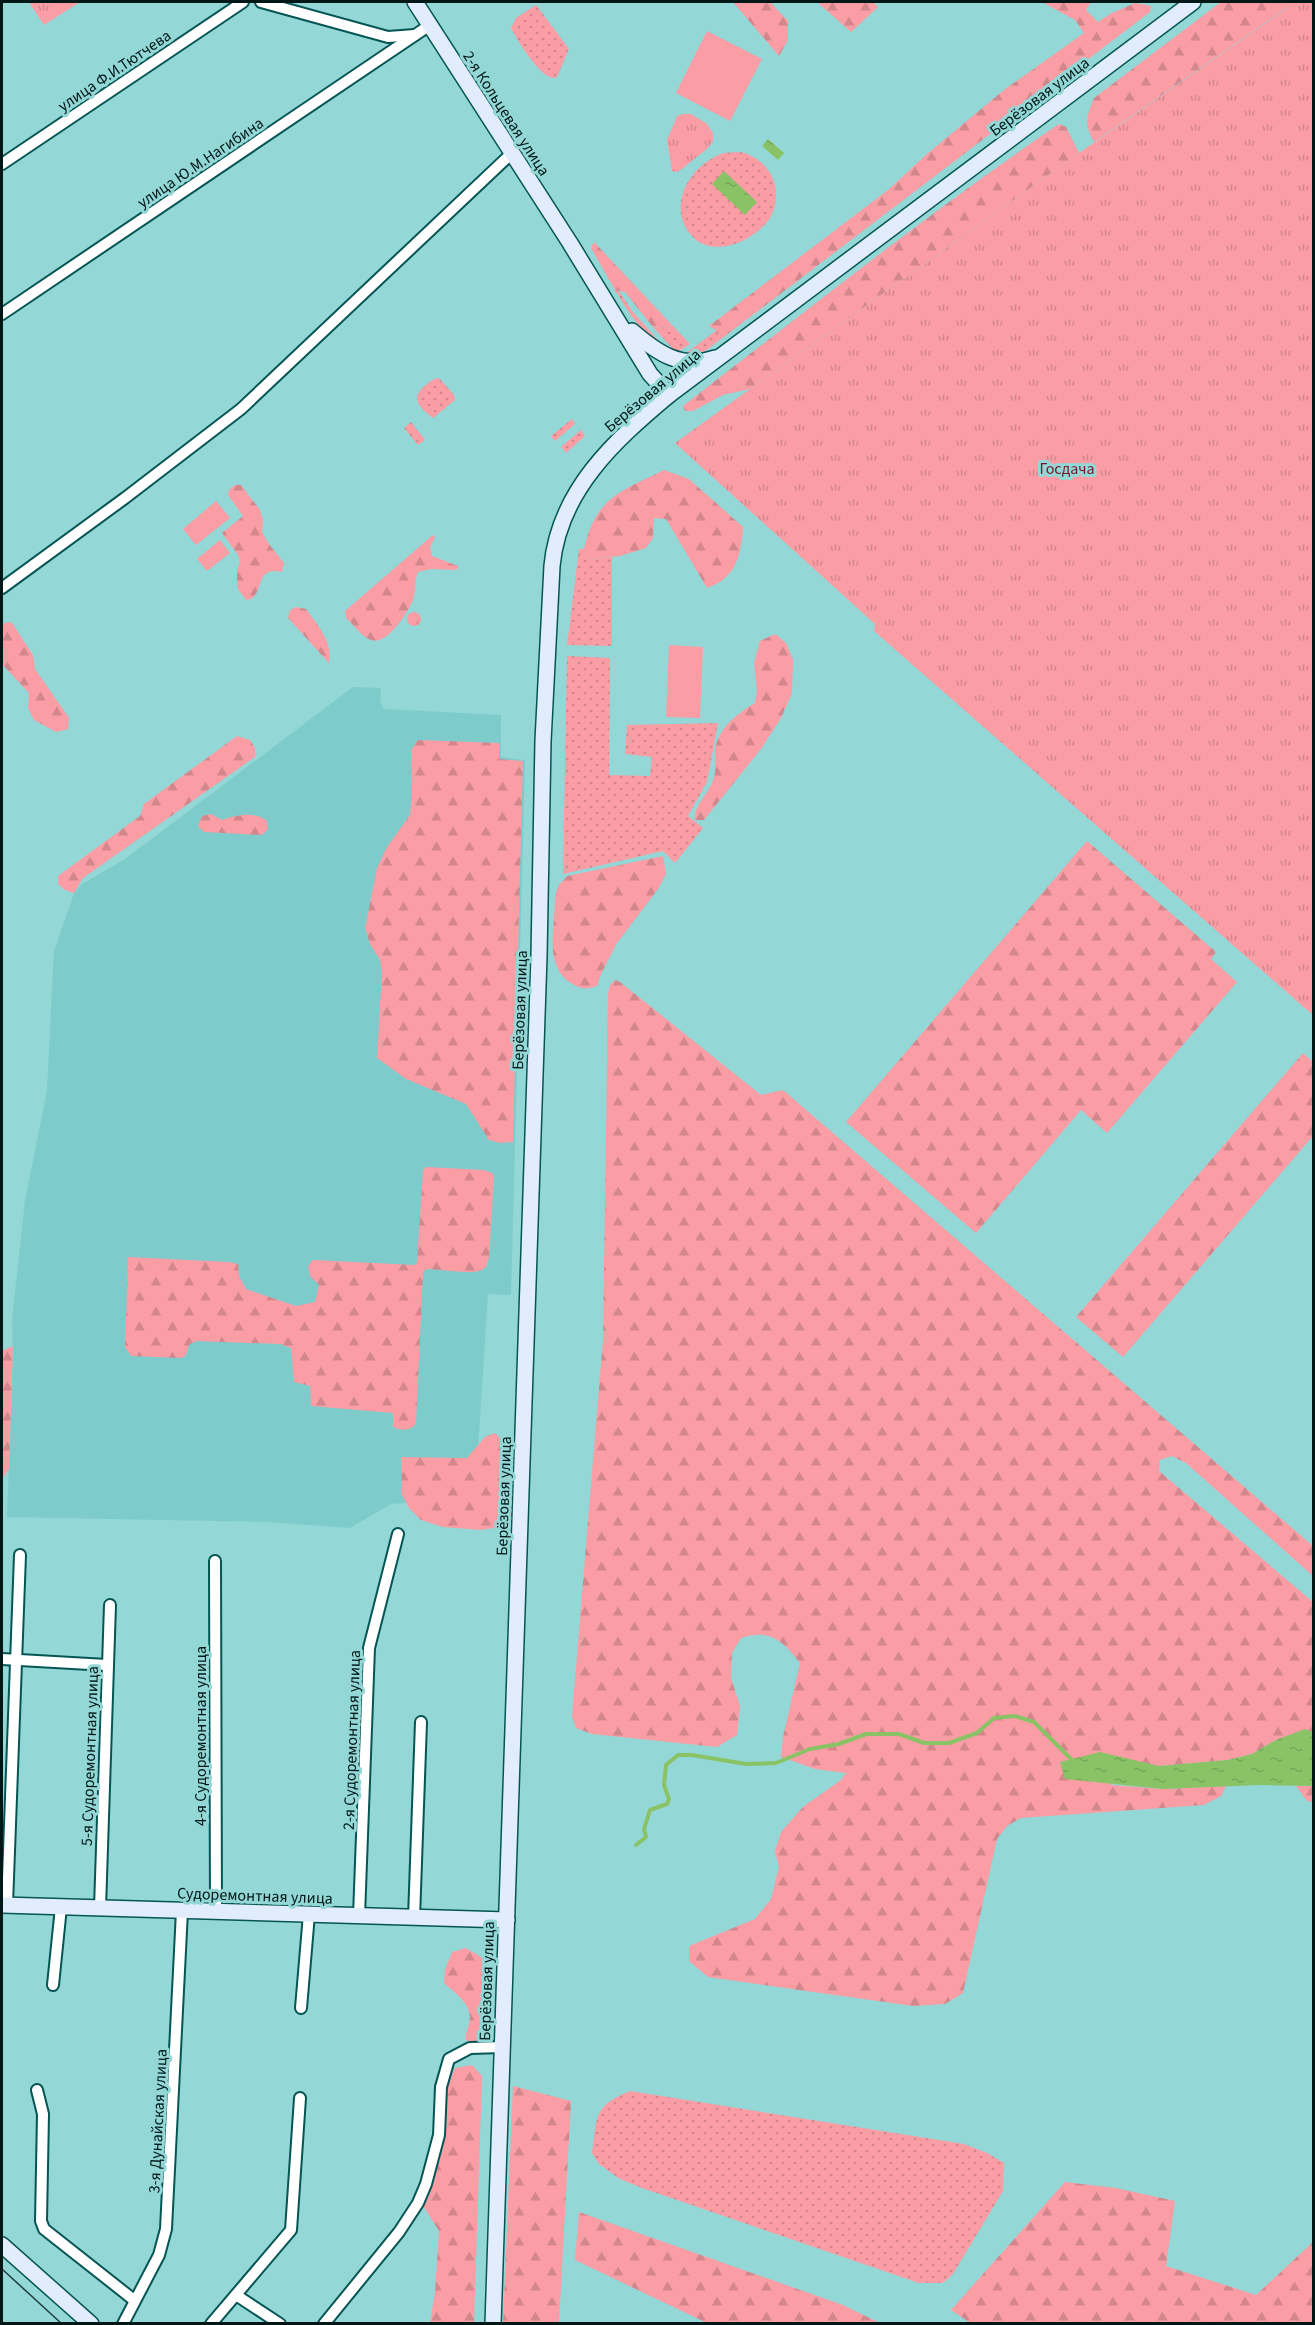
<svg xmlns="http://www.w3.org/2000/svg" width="1315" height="2325" viewBox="0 0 1315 2325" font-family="'Source Sans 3',sans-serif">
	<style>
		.built { fill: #7dcccb }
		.grass { fill: url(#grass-dots) }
		.forest { fill: url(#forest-firs) }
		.park { fill: url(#park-tufts) }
		.pitch { fill: #fa9da5 }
		.water { fill: url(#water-ripples) }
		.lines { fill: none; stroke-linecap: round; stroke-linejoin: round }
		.stream { stroke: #89c366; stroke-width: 4 }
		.street-casing { stroke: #055555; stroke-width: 14 }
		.secondary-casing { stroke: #055555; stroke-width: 18 }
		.street { stroke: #fff; stroke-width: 10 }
		.secondary { stroke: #e1edfd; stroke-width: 15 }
		.tram { stroke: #1e3e3e; stroke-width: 1.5 }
		.labels { text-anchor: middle; stroke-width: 6; stroke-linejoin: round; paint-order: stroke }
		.street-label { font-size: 16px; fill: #001717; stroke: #93d7d6 }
		.park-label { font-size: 16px; fill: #7a152b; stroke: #93d7d6 }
	</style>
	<defs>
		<pattern id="grass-dots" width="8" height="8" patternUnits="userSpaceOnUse" patternTransform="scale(1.5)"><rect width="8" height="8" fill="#fa9da5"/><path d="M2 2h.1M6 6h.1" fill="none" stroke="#d4868d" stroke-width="1.8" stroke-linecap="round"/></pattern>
		<pattern id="forest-firs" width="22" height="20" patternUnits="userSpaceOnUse" patternTransform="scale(1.5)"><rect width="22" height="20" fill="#fa9da5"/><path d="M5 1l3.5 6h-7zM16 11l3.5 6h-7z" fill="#d4868d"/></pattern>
		<pattern id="park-tufts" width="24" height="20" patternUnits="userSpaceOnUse" patternTransform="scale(1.5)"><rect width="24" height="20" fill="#fa9da5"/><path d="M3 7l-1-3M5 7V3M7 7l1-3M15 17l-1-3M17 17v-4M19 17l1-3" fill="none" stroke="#d4868d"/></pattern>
		<pattern id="water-ripples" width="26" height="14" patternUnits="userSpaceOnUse" patternTransform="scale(1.5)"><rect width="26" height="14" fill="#89c366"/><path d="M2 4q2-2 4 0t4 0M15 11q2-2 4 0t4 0" fill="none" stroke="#74a758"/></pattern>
	</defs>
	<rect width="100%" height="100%" fill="#93d7d6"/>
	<path class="built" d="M 353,687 L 381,688 L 380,702 L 384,709 L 501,715 L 501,757 L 525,760 L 511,1295 L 488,1294 L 474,1511 L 417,1502 L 391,1504 L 350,1528 L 268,1522 L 7,1517 L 13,1359 L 12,1319 L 25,1201 L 47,1090 L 54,951 L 74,893 L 82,884 L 125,859 Z"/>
	<g class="grass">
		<path d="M 536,5 L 569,49 L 557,77 C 544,85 517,40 511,28 L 516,18 Z"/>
		<path d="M 724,153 C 732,153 741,151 747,154 C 773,164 784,193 770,218 C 755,241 712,260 691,235 C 665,204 692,163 724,153 Z"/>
		<path d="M 615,290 L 618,290 L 633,312 L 665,348 C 639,329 632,318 615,290 Z"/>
		<path d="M 671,324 L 690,344 L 679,351 L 674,350 L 652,326 L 669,328 Z"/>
		<path d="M 717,330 L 722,332 L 733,330 L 697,357 L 681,357 Z"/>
		<path d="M 439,378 L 454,395 L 455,400 L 433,418 C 419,407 409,398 426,385 C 431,381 433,379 439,378 Z"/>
		<path d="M 572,419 L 575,424 L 555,441 L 551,436 Z"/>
		<path d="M 411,422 L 425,440 L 418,445 L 404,428 Z"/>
		<path d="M 581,430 L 585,436 L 566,453 L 561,447 Z"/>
		<path d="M 579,549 L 584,549 L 590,559 L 612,557 L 612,646 L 567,645 Z"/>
		<path d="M 567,656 L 610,658 L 609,775 L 650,776 L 652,757 L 625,754 L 627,725 L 718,723 L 707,782 L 688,816 L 703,828 L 675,863 L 663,851 L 563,874 Z"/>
		<path d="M 630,2091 L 964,2144 L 987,2153 L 1004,2163 L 1003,2191 L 953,2274 L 943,2283 L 919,2283 L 642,2188 L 620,2179 L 599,2164 L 592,2153 C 598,2116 592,2107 630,2091 Z"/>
	</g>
	<g class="forest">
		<path d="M 733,2 L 770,2 L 788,21 L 788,40 L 779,56 Z"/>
		<path d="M 817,2 L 873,2 L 878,7 L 851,32 Z"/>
		<path d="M 1042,2 L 1091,2 L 1086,10 L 1098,22 L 1110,14 L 1135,3 L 1151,6 L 1150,12 L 733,330 L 722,333 L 709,326 L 888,190 L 927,154 L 1004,90 L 1084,33 L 1075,20 Z"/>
		<path d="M 1221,2 L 1313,2 L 1288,7 L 1094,142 C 1084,123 1086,118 1094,98 Z"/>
		<path d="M 1059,124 L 1066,127 L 1079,153 L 750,389 L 723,395 L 693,411 L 685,411 L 683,406 C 807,310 930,212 1059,124 Z"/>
		<path d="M 594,242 L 671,324 L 669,328 L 652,326 L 625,292 L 615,290 L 591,248 Z"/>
		<path d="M 664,470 L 689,479 L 743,527 C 741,554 737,578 707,588 L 666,519 L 654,518 L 653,538 L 646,548 L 620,556 L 590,559 L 584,549 C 596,497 620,492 664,470 Z"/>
		<path d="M 235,485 L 241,485 L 260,510 L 263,521 L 262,532 L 269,544 L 284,563 L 282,572 C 252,565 266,599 246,600 L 238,589 L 237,582 L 237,570 L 240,563 L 238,555 L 222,533 L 243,516 L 228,495 L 229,490 Z"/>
		<path d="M 433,535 L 435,538 L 430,547 L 432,556 L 458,566 L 458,568 L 456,570 L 431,569 L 418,572 C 414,581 416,590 413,600 C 408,612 387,646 371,640 C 362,637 353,624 346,618 L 345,611 Z"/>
		<path d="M 296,607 L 306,609 C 318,626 333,641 329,663 L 288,618 L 290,610 Z"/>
		<path d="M 9,622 L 12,623 L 33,655 L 35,669 L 69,718 L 68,729 L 56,732 L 34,720 L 28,708 L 29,693 L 2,664 L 2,624 Z"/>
		<path d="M 775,634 L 786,643 L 793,660 L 792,693 L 781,718 L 761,749 L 704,820 L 695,820 C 693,807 707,795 712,783 C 717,772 715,763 715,751 C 717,729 738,713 755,703 L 757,690 L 754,663 L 760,641 Z"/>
		<path d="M 237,736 L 250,740 L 255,748 L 255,757 L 83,878 L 74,893 L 65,890 L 58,884 L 58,876 L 140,816 L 144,804 Z"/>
		<path d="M 418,740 L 499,743 L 499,759 L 523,761 L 513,1142 L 500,1143 L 489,1140 L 466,1104 L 406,1079 L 377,1058 L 382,973 L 380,960 L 370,944 L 365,928 L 377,868 L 387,847 L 410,815 L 412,795 L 411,750 Z"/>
		<path d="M 211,814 L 222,820 C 236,815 255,811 267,821 L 268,829 L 262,835 L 204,832 L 198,826 L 202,816 Z"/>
		<path d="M 1087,841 L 1216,952 L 1211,959 L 1237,982 L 1107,1133 L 1081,1110 L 976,1233 L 846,1122 Z"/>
		<path d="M 663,856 L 666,874 L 658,889 L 617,943 L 601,974 L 597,986 C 587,990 579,989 571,983 C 549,969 552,942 554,919 C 555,909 554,896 558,887 C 560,883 565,879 567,876 Z"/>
		<path d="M 615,980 L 620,982 L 761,1095 L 783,1090 L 1313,1546 L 1313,1576 L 1186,1463 L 1172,1456 L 1160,1460 L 1159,1471 L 1313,1602 L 1313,1733 L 1276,1740 L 1252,1754 L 1228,1760 L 1159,1766 L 1133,1761 L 1111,1785 L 1163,1789 L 1226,1786 L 1221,1796 L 1204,1805 L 1021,1818 L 1007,1826 L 997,1839 L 963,1993 L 945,2004 L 913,2006 L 708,1977 L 689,1961 L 689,1946 L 755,1919 L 771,1899 L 779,1867 L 775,1851 L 781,1832 L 803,1807 L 841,1780 L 846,1773 L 815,1769 L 781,1757 L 783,1737 L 800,1663 C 782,1640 771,1629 741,1638 L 732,1653 L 731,1678 L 740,1706 L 737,1735 L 717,1747 L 592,1734 L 576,1728 L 572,1716 L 603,1339 L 608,993 L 610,985 Z"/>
		<path d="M 1303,1053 L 1313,1062 L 1313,1136 L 1123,1357 L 1076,1317 Z"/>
		<path d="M 426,1167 L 484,1170 L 492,1173 L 494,1176 L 489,1258 C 487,1263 487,1268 482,1270 C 470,1275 440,1269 427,1269 L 423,1272 L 416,1423 C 412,1431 401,1431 393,1427 L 393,1413 L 311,1406 L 310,1386 L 294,1382 L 291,1348 L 280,1344 L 196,1341 L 189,1345 L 186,1355 L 182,1358 L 131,1356 L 125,1347 L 128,1257 L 229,1262 L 238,1264 L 239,1276 L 246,1289 L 296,1306 L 315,1302 L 319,1285 L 310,1276 L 308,1266 L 313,1260 L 415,1265 L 417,1262 L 423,1170 Z"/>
		<path d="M 13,1346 L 9,1469 L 2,1479 L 2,1351 Z"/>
		<path d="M 495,1433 L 502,1440 L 503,1467 L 512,1490 L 513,1517 L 501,1527 L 480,1530 L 443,1527 L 421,1520 L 409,1508 L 402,1495 L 401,1457 L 467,1458 L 485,1437 Z"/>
		<path d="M 1296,1786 L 1313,1786 L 1313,1802 L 1307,1801 Z"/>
		<path d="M 466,1948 C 471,1952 478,1954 482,1958 C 499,1972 493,2024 484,2042 L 479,2045 L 466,2040 C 465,2032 470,2025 470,2017 C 470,2003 453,1991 444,1983 L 445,1970 L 452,1952 Z"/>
		<path d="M 472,2065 L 482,2076 L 474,2323 L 430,2323 L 435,2292 L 439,2231 L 422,2204 C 431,2158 436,2111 455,2068 Z"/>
		<path d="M 513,2086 L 571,2101 L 559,2323 L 503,2323 Z"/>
		<path d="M 1065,2182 L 1116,2188 L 1175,2201 L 1166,2266 L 1256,2295 L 1313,2242 L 1313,2323 L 972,2324 L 951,2310 Z"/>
		<path d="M 579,2212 L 843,2305 L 880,2323 L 707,2323 L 575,2260 Z"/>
	</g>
	<g class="park">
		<path d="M 33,2 L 80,2 L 44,25 L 30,4 Z"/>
		<path d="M 1296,2 L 1314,2 L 1313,1015 L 874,631 L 875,624 L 675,443 L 1079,153 Z"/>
		<path d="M 683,114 L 691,114 L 707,124 L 713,133 L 713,141 L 708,148 L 678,172 L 672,171 L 667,140 L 677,116 Z"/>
		<circle cx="414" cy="619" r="7"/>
	</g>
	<g class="pitch">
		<path d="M 707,31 L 762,59 L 730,121 L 676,93 Z"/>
		<path d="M 216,501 L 230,518 L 196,545 L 183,529 Z"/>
		<path d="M 220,540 L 230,553 L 207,571 L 197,559 Z"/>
		<path d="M 669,645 L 703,647 L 700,718 L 666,717 Z"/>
	</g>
	<g class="water">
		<path d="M 768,139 L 784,153 L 778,160 L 762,146 Z"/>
		<path d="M 724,171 L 757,202 L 745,215 L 712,184 Z"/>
		<path d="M 1305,1729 L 1313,1732 L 1313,1786 L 1259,1785 L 1163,1789 L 1065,1779 L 1060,1762 L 1100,1752 L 1159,1766 L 1228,1760 L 1252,1754 L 1276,1740 Z"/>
	</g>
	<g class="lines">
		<path class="stream" d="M 636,1845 L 646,1837 L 644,1829 L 650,1810 L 667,1804 L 669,1799 L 664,1785 L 666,1765 L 678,1755 L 692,1755 L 746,1764 L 776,1763 L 810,1749 L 839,1744 L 866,1734 L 899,1734 L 924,1743 L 949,1743 L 977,1733 L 994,1718 L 1015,1716 L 1034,1722 L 1071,1759 L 1075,1761"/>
		<g class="street-casing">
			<g id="street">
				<path d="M 261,2 L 388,37 L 415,35"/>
				<path d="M 2,164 L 243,2"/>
				<path d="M 2,314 L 430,25"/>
				<path d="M 2,588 L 125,498 L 241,409 L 512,153"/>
				<path d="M 215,1561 L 216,1912"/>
				<path d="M 2,1659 L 107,1665"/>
				<path d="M 7,1905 L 20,1555"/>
				<path d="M 100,1908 L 110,1605"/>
				<path d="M 359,1916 L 369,1648 L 398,1534"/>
				<path d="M 414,1918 L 421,1722"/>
				<path d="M 53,1985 L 61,1907"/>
				<path d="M 301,2008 L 309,1914"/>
				<path d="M 37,2090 L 43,2114 L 41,2221 L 44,2229 L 134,2300"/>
				<path d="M 236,2295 L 280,2324"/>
				<path d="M 123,2324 L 159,2255 L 166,2229 L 182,1911"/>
				<path d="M 211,2324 L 291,2230 L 300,2098"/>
				<path d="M 324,2324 L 399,2232 L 418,2203 L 426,2184 L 439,2135 L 441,2087 L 449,2059 L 470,2048 L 502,2047"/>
			</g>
		</g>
		<g class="secondary-casing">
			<g id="secondary">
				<path d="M 415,2 L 570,243 L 650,374 L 669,395"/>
				<path d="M 632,331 C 656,352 681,370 715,358"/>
				<path d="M 2,1905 L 507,1920"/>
				<path d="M 2,2245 L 91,2324"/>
				<path d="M 493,2324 L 539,956 L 543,741 L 552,566 C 559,491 614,441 669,395 L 1193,2"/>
			</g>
		</g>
		<use href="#street" class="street"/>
		<use href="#secondary" class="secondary"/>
		<path class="tram" d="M 2,2269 L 62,2324"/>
	</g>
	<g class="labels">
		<g class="street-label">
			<text transform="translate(114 70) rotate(-34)" y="6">улица Ф.И.Тютчева</text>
			<text transform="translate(1039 96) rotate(-37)" y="6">Берёзовая улица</text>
			<text transform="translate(507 113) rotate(57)" y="6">2-я Кольцевая улица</text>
			<text transform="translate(200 162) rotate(-34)" y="6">улица Ю.М.Нагибина</text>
			<text transform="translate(652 390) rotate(-40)" y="6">Берёзовая улица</text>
			<text transform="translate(519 1010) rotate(-88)" y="6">Берёзовая улица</text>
			<text transform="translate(503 1496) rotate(-88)" y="6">Берёзовая улица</text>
			<text transform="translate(200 1736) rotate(-90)" y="6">4-я Судоремонтная улица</text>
			<text transform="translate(351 1740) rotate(-88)" y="6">2-я Судоремонтная улица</text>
			<text transform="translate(89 1756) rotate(-88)" y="6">5-я Судоремонтная улица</text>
			<text transform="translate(255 1895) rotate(2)" y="6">Судоремонтная улица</text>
			<text transform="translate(486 1981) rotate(-88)" y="6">Берёзовая улица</text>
			<text transform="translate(157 2121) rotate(-87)" y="6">3-я Дунайская улица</text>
		</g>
		<g class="park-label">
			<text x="1067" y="474">Госдача</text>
		</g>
	</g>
	<rect width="1315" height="2325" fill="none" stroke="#001717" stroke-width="6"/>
</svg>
